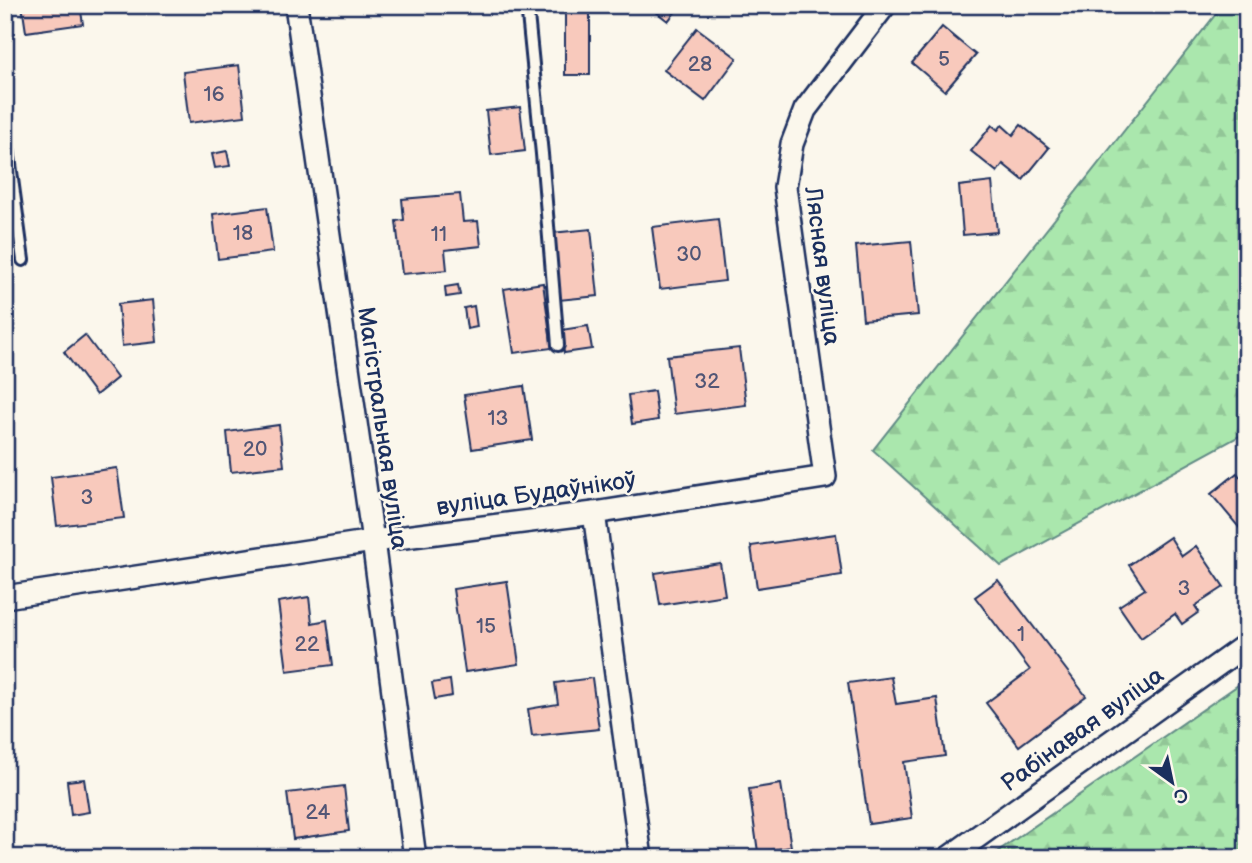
<svg xmlns="http://www.w3.org/2000/svg" width="1252" height="863" viewBox="0 0 1252 863" font-family="'Balsamiq Sans',sans-serif">
	<style>
		.forest { fill: url(#forest-firs); stroke: #628b86; stroke-width: 2 }
		.building { fill: #f8c9bc; stroke: #1b2f5e; stroke-width: 2 }
		.lines { fill: none; stroke-linecap: round; stroke-linejoin: round }
		.lane-casing { stroke: #1b2f5e; stroke-width: 16 }
		.street-casing { stroke: #1b2f5e; stroke-width: 26 }
		.lane { stroke: #fbf7ec; stroke-width: 10 }
		.street { stroke: #fbf7ec; stroke-width: 21 }
		.labels { text-anchor: middle; stroke-width: 5; stroke-linejoin: round; paint-order: stroke }
		.number-label { font-size: 21px; fill: #525676 }
		.street-label { font-size: 24px; fill: #1b2f5e; stroke: #fbf7ec }
	</style>
	<defs>
		<pattern id="forest-firs" width="22" height="20" patternUnits="userSpaceOnUse" patternTransform="scale(1.75)"><rect width="22" height="20" fill="#aae7ad"/><path d="M5 1l3.5 6h-7zM16 11l3.5 6h-7z" fill="#92c697"/></pattern>
	</defs>
	<rect width="100%" height="100%" fill="#fbf7ec"/>
	<filter id="ink" filterUnits="userSpaceOnUse"><feTurbulence type="fractalNoise" baseFrequency=".0143" numOctaves="2"/><feDisplacementMap in="SourceGraphic" scale="14" xChannelSelector="R" yChannelSelector="G"/><feConvolveMatrix kernelMatrix="1 2 1 2 8 2 1 2 1" color-interpolation-filters="sRGB"/></filter>
	<g filter="url(#ink)">
		<g class="forest">
			<path d="M 1223,5 L 1247,5 L 1247,432 L 1001,566 L 873,450 Z"/>
			<path d="M 1247,679 L 1247,858 L 988,858 Z"/>
		</g>
		<g class="building">
			<path d="M 22,5 L 80,5 L 83,24 L 26,32 Z"/>
			<path d="M 647,5 L 681,5 L 668,21 Z"/>
			<rect x="565" y="8" width="25" height="67"/>
			<path d="M 942,27 L 976,55 L 945,91 L 912,63 Z"/>
			<path d="M 697,28 L 737,58 L 705,101 L 664,70 Z"/>
			<path d="M 239,65 L 245,116 L 189,123 L 183,72 Z"/>
			<path d="M 520,107 L 525,151 L 491,155 L 486,111 Z"/>
			<path d="M 992,125 L 998,130 L 1002,125 L 1013,135 L 1021,125 L 1049,148 L 1023,180 L 1003,164 L 997,172 L 971,151 Z"/>
			<path d="M 227,151 L 230,166 L 215,168 L 212,154 Z"/>
			<path d="M 992,182 L 997,232 L 963,235 L 959,186 Z"/>
			<path d="M 460,194 L 463,222 L 478,221 L 481,246 L 445,250 L 447,270 L 402,274 L 396,221 L 404,220 L 402,199 Z"/>
			<path d="M 267,207 L 273,252 L 218,259 L 213,214 Z"/>
			<path d="M 718,219 L 725,281 L 660,289 L 652,227 Z"/>
			<path d="M 591,229 L 598,296 L 559,300 L 552,233 Z"/>
			<path d="M 911,241 L 918,315 L 863,320 L 856,246 Z"/>
			<path d="M 543,283 L 552,348 L 514,353 L 504,289 Z"/>
			<path d="M 458,285 L 460,295 L 446,297 L 445,287 Z"/>
			<path d="M 153,300 L 157,342 L 122,346 L 118,304 Z"/>
			<path d="M 474,306 L 477,327 L 467,329 L 464,308 Z"/>
			<path d="M 588,326 L 592,349 L 564,353 L 561,330 Z"/>
			<path d="M 85,335 L 117,378 L 96,395 L 64,352 Z"/>
			<path d="M 739,348 L 746,405 L 674,414 L 667,356 Z"/>
			<path d="M 524,386 L 532,440 L 472,449 L 464,395 Z"/>
			<path d="M 654,391 L 658,420 L 632,424 L 628,395 Z"/>
			<path d="M 279,425 L 284,466 L 231,472 L 227,432 Z"/>
			<path d="M 117,468 L 124,518 L 57,526 L 51,477 Z"/>
			<path d="M 1237,473 L 1247,486 L 1247,537 L 1211,494 Z"/>
			<path d="M 836,534 L 842,575 L 757,588 L 751,546 Z"/>
			<path d="M 1170,537 L 1182,556 L 1196,546 L 1224,587 L 1195,606 L 1199,612 L 1182,624 L 1175,614 L 1141,638 L 1119,606 L 1145,589 L 1129,565 Z"/>
			<path d="M 720,563 L 725,595 L 660,605 L 655,573 Z"/>
			<path d="M 998,580 L 1086,696 L 1019,746 L 986,703 L 1030,670 L 975,597 Z"/>
			<path d="M 507,581 L 519,664 L 465,672 L 453,589 Z"/>
			<path d="M 309,597 L 312,623 L 327,620 L 333,665 L 287,671 L 278,602 Z"/>
			<path d="M 891,677 L 896,704 L 937,698 L 945,756 L 904,762 L 912,818 L 869,824 L 848,683 Z"/>
			<path d="M 592,678 L 599,729 L 532,736 L 528,709 L 558,704 L 555,683 Z"/>
			<path d="M 450,680 L 452,696 L 435,699 L 432,683 Z"/>
			<path d="M 84,779 L 89,812 L 71,815 L 67,781 Z"/>
			<path d="M 781,784 L 791,847 L 758,852 L 749,789 Z"/>
			<path d="M 344,786 L 349,831 L 293,839 L 287,793 Z"/>
		</g>
		<g class="lines">
			<g class="lane-casing">
				<g id="lane">
					<path d="M 527,5 L 542,154 L 558,345"/>
					<path d="M 5,127 L 23,260"/>
				</g>
			</g>
			<g class="street-casing">
				<g id="street">
					<path d="M 296,5 L 373,541 L 415,858"/>
					<path d="M 594,513 L 641,858"/>
					<path d="M 5,597 L 373,541 L 594,513 L 825,477 L 785,187 L 792,144 L 805,110 L 885,5"/>
					<path d="M 948,858 L 1247,644"/>
				</g>
			</g>
			<use href="#lane" class="lane"/>
			<use href="#street" class="street"/>
		</g>
	</g>
	<g class="labels">
		<g class="number-label">
			<text x="944" y="66">5</text>
			<text x="700" y="71">28</text>
			<text x="214" y="101">16</text>
			<text x="243" y="240">18</text>
			<text x="439" y="241">11</text>
			<text x="689" y="261">30</text>
			<text x="707" y="388">32</text>
			<text x="498" y="425">13</text>
			<text x="255" y="456">20</text>
			<text x="87" y="504">3</text>
			<text x="1184" y="595">3</text>
			<text x="486" y="633">15</text>
			<text x="1021" y="641">1</text>
			<text x="307" y="651">22</text>
			<text x="318" y="819">24</text>
		</g>
		<g class="street-label">
			<text transform="translate(823 266) rotate(83)" y="8">Лясная вуліца</text>
			<text transform="translate(383 428) rotate(82)" y="8">Магістральная вуліца</text>
			<text transform="translate(536 493) rotate(-8)" y="8">вуліца Будаўнікоў</text>
			<text transform="translate(1082 729) rotate(-36)" y="8">Рабінавая вуліца</text>
		</g>
	</g>
	<rect width="1252" height="863" fill="none" stroke="#fbf7ec" stroke-width="28"/>
	<rect x="14" y="14" width="1224" height="835" fill="none" stroke="#1b2f5e" stroke-width="2.5" filter="url(#ink)"/>
	<g transform="translate(1172 782) rotate(147)" stroke="#fbf7ec" stroke-width="5" paint-order="stroke">
	<path d="M0-5L12 26L0 18L-12 26Z" fill="#1b2f5e"/>
	<text y="-10" font-size="19" font-weight="bold" text-anchor="middle" fill="#1b2f5e">С</text>
	</g>
</svg>
